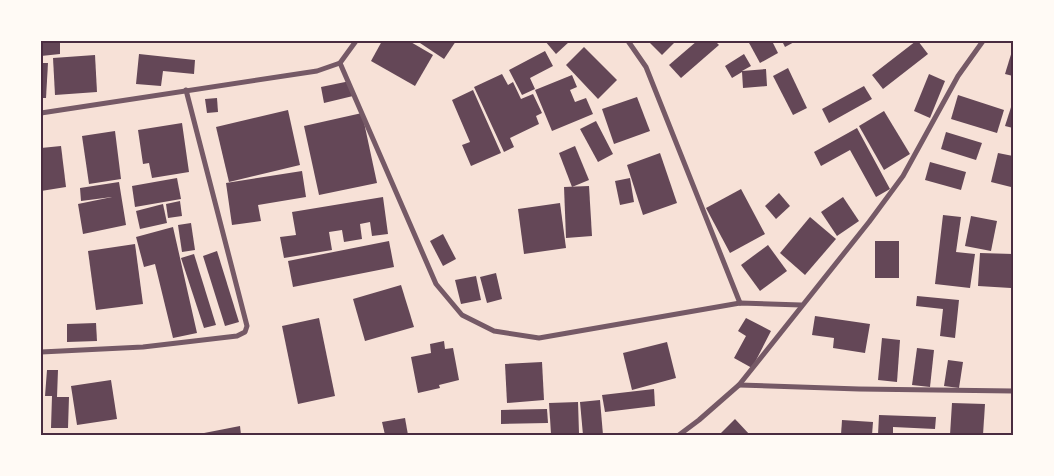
<svg xmlns="http://www.w3.org/2000/svg" width="1054" height="476" viewBox="0 0 1054 476" font-family="'Source Sans 3',sans-serif">
	<style>
		.building { fill: #644757 }
		.lines { fill: none; stroke-linecap: round; stroke-linejoin: round }
		.minor { stroke: #755966; stroke-width: 5 }
		.neatline { fill: none; stroke: #4a2c40; stroke-width: 2 }
	</style>
	<rect width="100%" height="100%" fill="#f7e1d7"/>
	<g class="building">
		<path d="M 41,41 L 60,41 L 60,54 L 41,56 Z"/>
		<path d="M 382,41 L 409,41 L 433,55 L 415,86 L 371,61 Z"/>
		<path d="M 417,41 L 456,41 L 444,59 Z"/>
		<path d="M 545,41 L 570,41 L 556,54 Z"/>
		<path d="M 648,41 L 676,41 L 662,55 Z"/>
		<path d="M 697,41 L 715,41 L 719,45 L 681,78 L 669,65 Z"/>
		<path d="M 748,41 L 772,41 L 778,53 L 760,63 Z"/>
		<path d="M 782,41 L 796,41 L 785,47 Z"/>
		<path d="M 916,41 L 918,41 L 928,54 L 883,89 L 872,75 Z"/>
		<path d="M 584,47 L 617,80 L 598,99 L 566,65 Z"/>
		<path d="M 545,51 L 553,66 L 530,78 L 535,89 L 522,95 L 509,70 Z"/>
		<path d="M 1012,51 L 1013,51 L 1013,76 L 1005,74 Z"/>
		<path d="M 139,54 L 195,60 L 194,74 L 163,71 L 161,86 L 136,84 Z"/>
		<path d="M 744,54 L 751,66 L 742,71 L 766,69 L 767,86 L 743,88 L 742,72 L 732,78 L 725,66 Z"/>
		<path d="M 95,55 L 97,92 L 55,95 L 53,58 Z"/>
		<path d="M 41,63 L 48,63 L 46,98 L 41,98 Z"/>
		<path d="M 788,68 L 807,108 L 793,115 L 773,76 Z"/>
		<path d="M 502,74 L 508,85 L 513,82 L 521,99 L 533,94 L 542,113 L 536,116 L 539,124 L 510,138 L 514,147 L 504,152 L 474,87 Z"/>
		<path d="M 929,74 L 945,81 L 930,118 L 914,111 Z"/>
		<path d="M 572,75 L 577,87 L 570,90 L 575,102 L 586,98 L 593,114 L 552,131 L 535,90 Z"/>
		<path d="M 350,81 L 353,96 L 324,103 L 321,87 Z"/>
		<path d="M 864,86 L 872,99 L 829,123 L 822,109 Z"/>
		<path d="M 473,90 L 501,153 L 471,166 L 462,145 L 470,142 L 452,100 Z"/>
		<path d="M 958,95 L 1004,110 L 997,133 L 951,119 Z"/>
		<path d="M 637,97 L 650,131 L 614,144 L 602,109 Z"/>
		<path d="M 217,98 L 218,112 L 207,113 L 205,99 Z"/>
		<path d="M 1013,101 L 1013,128 L 1005,126 Z"/>
		<path d="M 288,110 L 300,165 L 229,182 L 216,127 Z"/>
		<path d="M 884,111 L 910,154 L 884,170 L 859,126 Z"/>
		<path d="M 362,113 L 377,183 L 319,195 L 304,126 Z"/>
		<path d="M 596,121 L 613,154 L 598,162 L 580,129 Z"/>
		<path d="M 182,123 L 189,172 L 152,178 L 149,163 L 143,164 L 138,130 Z"/>
		<path d="M 857,128 L 890,189 L 876,197 L 850,150 L 821,166 L 814,152 Z"/>
		<path d="M 115,131 L 121,179 L 89,184 L 82,136 Z"/>
		<path d="M 946,132 L 982,143 L 976,160 L 941,149 Z"/>
		<path d="M 61,146 L 66,187 L 41,191 L 41,148 Z"/>
		<path d="M 575,146 L 589,180 L 572,187 L 559,153 Z"/>
		<path d="M 660,153 L 677,203 L 643,215 L 627,165 Z"/>
		<path d="M 998,153 L 1013,156 L 1011,187 L 991,182 Z"/>
		<path d="M 930,162 L 966,172 L 961,190 L 925,180 Z"/>
		<path d="M 302,171 L 306,197 L 258,205 L 261,221 L 232,225 L 226,183 Z"/>
		<path d="M 177,178 L 181,199 L 135,207 L 132,186 Z"/>
		<path d="M 630,178 L 634,202 L 620,205 L 615,181 Z"/>
		<path d="M 119,182 L 126,225 L 83,234 L 78,204 L 112,197 L 81,201 L 80,188 Z"/>
		<path d="M 589,186 L 592,236 L 566,238 L 564,187 Z"/>
		<path d="M 741,189 L 765,234 L 730,253 L 706,208 Z"/>
		<path d="M 779,193 L 790,206 L 776,219 L 765,206 Z"/>
		<path d="M 383,197 L 388,234 L 372,236 L 370,222 L 360,224 L 362,239 L 344,242 L 342,230 L 329,232 L 332,250 L 284,258 L 280,237 L 296,235 L 292,212 Z"/>
		<path d="M 843,197 L 859,221 L 837,236 L 821,212 Z"/>
		<path d="M 180,201 L 182,216 L 168,218 L 166,204 Z"/>
		<path d="M 560,203 L 566,248 L 524,254 L 518,209 Z"/>
		<path d="M 163,204 L 167,223 L 140,229 L 136,211 Z"/>
		<path d="M 943,215 L 961,217 L 956,252 L 975,254 L 970,288 L 935,284 Z"/>
		<path d="M 971,216 L 997,221 L 991,251 L 965,246 Z"/>
		<path d="M 810,217 L 836,239 L 805,275 L 780,253 Z"/>
		<path d="M 191,223 L 195,250 L 182,252 L 178,225 Z"/>
		<path d="M 173,227 L 197,333 L 173,338 L 155,264 L 144,267 L 136,237 Z"/>
		<path d="M 443,234 L 456,259 L 443,266 L 430,241 Z"/>
		<path d="M 389,241 L 394,267 L 293,287 L 288,261 Z"/>
		<rect x="875" y="241" width="24" height="37"/>
		<path d="M 135,244 L 143,304 L 96,310 L 88,251 Z"/>
		<path d="M 768,245 L 787,271 L 760,291 L 741,265 Z"/>
		<path d="M 217,251 L 239,322 L 225,326 L 203,256 Z"/>
		<path d="M 980,253 L 1013,254 L 1011,288 L 978,286 Z"/>
		<path d="M 194,254 L 216,325 L 204,328 L 181,258 Z"/>
		<path d="M 496,273 L 502,299 L 487,303 L 480,277 Z"/>
		<path d="M 476,276 L 481,300 L 461,304 L 455,280 Z"/>
		<path d="M 401,285 L 414,327 L 365,341 L 353,299 Z"/>
		<path d="M 917,296 L 959,300 L 955,338 L 940,336 L 943,309 L 916,306 Z"/>
		<path d="M 815,316 L 870,324 L 865,353 L 833,348 L 834,338 L 812,335 Z"/>
		<path d="M 319,318 L 335,396 L 298,404 L 282,326 Z"/>
		<path d="M 746,318 L 771,331 L 752,368 L 734,358 L 746,336 L 738,331 Z"/>
		<path d="M 96,323 L 97,341 L 67,342 L 67,324 Z"/>
		<path d="M 882,338 L 900,340 L 897,382 L 878,380 Z"/>
		<path d="M 444,341 L 445,349 L 453,348 L 459,380 L 439,385 L 440,388 L 418,393 L 411,357 L 431,353 L 430,344 Z"/>
		<path d="M 667,342 L 676,378 L 632,390 L 623,353 Z"/>
		<path d="M 917,348 L 934,350 L 930,387 L 912,385 Z"/>
		<path d="M 948,360 L 963,362 L 959,388 L 944,386 Z"/>
		<path d="M 542,362 L 544,400 L 507,403 L 505,364 Z"/>
		<path d="M 47,370 L 58,370 L 57,397 L 69,397 L 68,428 L 51,428 L 52,396 L 45,396 Z"/>
		<path d="M 111,380 L 117,419 L 77,425 L 71,386 Z"/>
		<path d="M 654,389 L 655,406 L 605,412 L 602,395 Z"/>
		<path d="M 600,400 L 603,435 L 583,435 L 580,402 Z"/>
		<path d="M 578,402 L 579,433 L 551,434 L 549,403 Z"/>
		<path d="M 952,403 L 985,404 L 983,435 L 950,435 Z"/>
		<path d="M 547,409 L 548,423 L 501,424 L 501,410 Z"/>
		<path d="M 879,415 L 936,417 L 935,429 L 893,427 L 893,435 L 878,435 Z"/>
		<path d="M 405,418 L 408,435 L 385,435 L 382,422 Z"/>
		<path d="M 735,419 L 750,435 L 719,435 Z"/>
		<path d="M 842,420 L 873,422 L 872,435 L 841,435 Z"/>
		<path d="M 240,426 L 241,435 L 200,435 L 199,434 Z"/>
	</g>
	<g class="lines">
		<g class="minor">
			<path d="M 628,41 L 646,67 L 740,303"/>
			<path d="M 340,63 L 436,284 L 462,315 L 494,331 L 539,338 L 740,303 L 801,305"/>
			<path d="M 41,113 L 317,71 L 340,63 L 356,41"/>
			<path d="M 41,352 L 143,347 L 237,336 L 245,332 L 247,326 L 186,90"/>
			<path d="M 739,385 L 859,389 L 1013,391"/>
			<path d="M 679,435 L 699,420 L 739,385 L 869,222 L 903,176 L 958,76 L 983,41"/>
		</g>
	</g>
	<rect width="1054" height="476" fill="none" stroke="#fffaf5" stroke-width="85"/>
	<rect x="42" y="42" width="970" height="392" class="neatline"/>
</svg>
